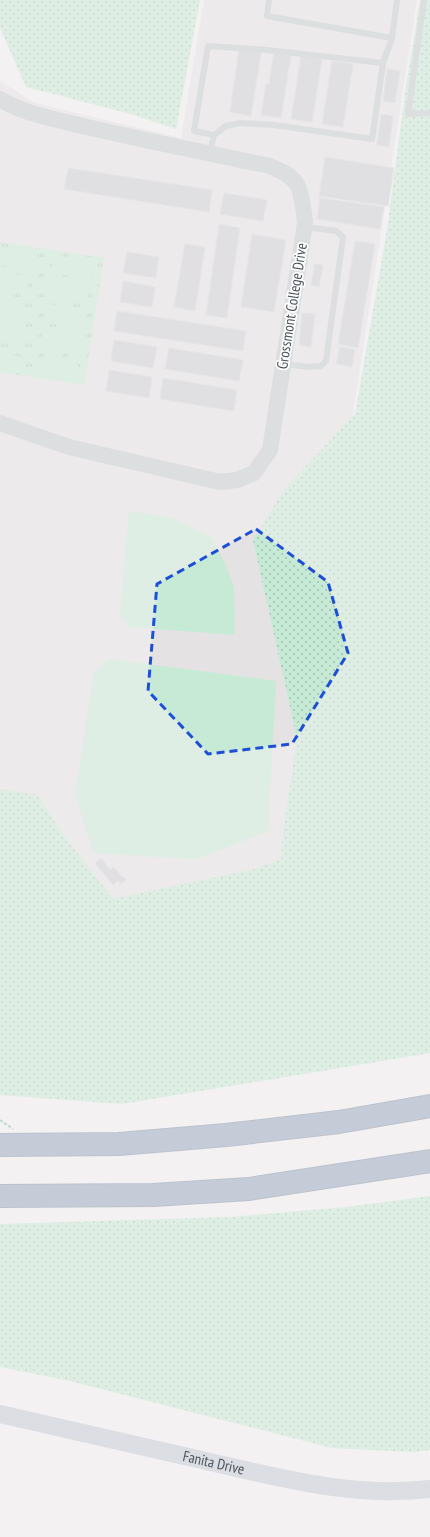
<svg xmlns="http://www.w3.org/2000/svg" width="430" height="1537" viewBox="0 0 430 1537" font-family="'PT Sans Narrow',sans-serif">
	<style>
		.education { fill: #e4e2e2 }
		.grass { fill: url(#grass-dots) }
		.park { fill: url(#park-tufts) }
		.garden { fill: #c6ead6 }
		.building { fill: #cbcdd2; stroke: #d6d7db }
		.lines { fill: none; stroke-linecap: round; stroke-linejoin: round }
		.motorway-casing { stroke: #7a8ca4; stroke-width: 24 }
		.path { stroke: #82c4a7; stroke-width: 2; stroke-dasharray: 3 2; stroke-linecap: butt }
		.service { stroke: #c1c7cd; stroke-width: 6 }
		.tertiary { stroke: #c1c7cd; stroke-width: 16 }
		.secondary { stroke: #c1c8d2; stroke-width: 18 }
		.motorway { stroke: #8fa1b9; stroke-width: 22 }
		.marked { fill: none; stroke: #1d4ed8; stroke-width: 3; stroke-dasharray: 8 5; stroke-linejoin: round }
		.labels { text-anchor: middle; stroke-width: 3.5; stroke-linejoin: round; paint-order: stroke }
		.street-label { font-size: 15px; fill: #4b535c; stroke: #fff }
	</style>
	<defs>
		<pattern id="grass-dots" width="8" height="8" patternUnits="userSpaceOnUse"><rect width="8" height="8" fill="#c6ead6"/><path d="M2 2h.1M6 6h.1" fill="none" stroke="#a3c0b1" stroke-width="1.8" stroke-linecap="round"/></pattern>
		<pattern id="park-tufts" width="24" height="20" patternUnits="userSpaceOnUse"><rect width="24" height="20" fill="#c6ead6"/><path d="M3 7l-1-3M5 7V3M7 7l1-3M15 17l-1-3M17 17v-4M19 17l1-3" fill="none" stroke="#a3c0b1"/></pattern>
	</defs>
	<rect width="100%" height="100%" fill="#f3f1f1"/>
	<path class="education" d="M 204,0 L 417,0 L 281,879 L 113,899 L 0,799 L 0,81 L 35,103 L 181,138 Z"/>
	<g class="grass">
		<path d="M 0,0 L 200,0 L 176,129 L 131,114 L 26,87 L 0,28 Z"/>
		<path d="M 420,0 L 430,0 L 430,1053 L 122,1104 L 0,1095 L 0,789 L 37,795 L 64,836 L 113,899 L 255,869 L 281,859 L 283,832 L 297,738 L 253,540 L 283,491 L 355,414 L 387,230 L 406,86 Z"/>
		<path d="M 430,1196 L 430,1450 L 412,1452 L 332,1448 L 70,1381 L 0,1367 L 0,1224 L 231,1217 L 347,1207 Z"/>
	</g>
	<path class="park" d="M 0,242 L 104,258 L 84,385 L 0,372 Z"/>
	<g class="garden">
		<path d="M 0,247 L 34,252 L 31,270 L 0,265 Z"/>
		<path d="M 54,255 L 94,261 L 91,279 L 52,273 Z"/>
		<path d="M 0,272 L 29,276 L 26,295 L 0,291 Z"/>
		<path d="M 50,279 L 90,285 L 87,303 L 48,297 Z"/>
		<path d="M 0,297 L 25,301 L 22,319 L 0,316 Z"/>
		<path d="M 46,304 L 86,310 L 84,328 L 44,322 Z"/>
		<path d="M 0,321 L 22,324 L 19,342 L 0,339 Z"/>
		<path d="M 43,328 L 82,334 L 80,352 L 40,346 Z"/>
		<path d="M 0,354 L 17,356 L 14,374 L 0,372 Z"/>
		<path d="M 39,359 L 79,365 L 76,383 L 36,377 Z"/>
		<path d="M 129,511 L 173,518 L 211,537 L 225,563 L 234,587 L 235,635 L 130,627 L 120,616 Z"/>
		<path d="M 109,659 L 276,681 L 268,831 L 197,859 L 94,853 L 75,795 L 94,673 Z"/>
	</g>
	<g class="building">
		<path d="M 239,49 L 261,53 L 251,116 L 230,112 Z"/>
		<path d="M 274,52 L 291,55 L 281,118 L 261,115 L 266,84 L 269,84 Z"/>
		<path d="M 301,56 L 322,59 L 312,122 L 291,119 Z"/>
		<path d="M 332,61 L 353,64 L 343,127 L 322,124 Z"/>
		<path d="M 387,69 L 400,71 L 395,103 L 383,101 Z"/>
		<path d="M 381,114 L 393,116 L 389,147 L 377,145 Z"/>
		<path d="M 325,157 L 394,168 L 388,206 L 319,196 Z"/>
		<path d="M 68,168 L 212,190 L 209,212 L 64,189 Z"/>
		<path d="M 224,193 L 267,200 L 263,221 L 220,214 Z"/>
		<path d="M 320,198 L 384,207 L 380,229 L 317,219 Z"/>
		<path d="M 219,224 L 240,228 L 227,318 L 206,315 Z"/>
		<path d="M 252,234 L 286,240 L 274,312 L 241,307 Z"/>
		<path d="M 355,241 L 375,244 L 358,348 L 338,344 Z"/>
		<path d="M 185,244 L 205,247 L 195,311 L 174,307 Z"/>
		<path d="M 127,252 L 159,257 L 156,278 L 123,273 Z"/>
		<path d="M 315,264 L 323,265 L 319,287 L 311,285 Z"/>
		<path d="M 123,281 L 155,287 L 152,307 L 120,302 Z"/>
		<path d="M 117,311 L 246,331 L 243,351 L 114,331 Z"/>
		<path d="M 302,313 L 315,314 L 311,347 L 299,345 Z"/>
		<path d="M 114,340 L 157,347 L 153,368 L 111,361 Z"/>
		<path d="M 340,347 L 355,350 L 352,367 L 336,364 Z"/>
		<path d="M 169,348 L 243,360 L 239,381 L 165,369 Z"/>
		<path d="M 109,370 L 152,377 L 149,398 L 106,391 Z"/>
		<path d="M 163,378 L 237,390 L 234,411 L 160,399 Z"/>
		<path d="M 101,858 L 110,870 L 114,867 L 122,877 L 123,876 L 126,880 L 120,884 L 118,881 L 113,885 L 95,863 Z"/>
	</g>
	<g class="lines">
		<g class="motorway-casing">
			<g id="motorway">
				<path d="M 0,1145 L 119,1144 L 226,1135 L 339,1122 L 430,1106"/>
				<path d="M 0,1196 L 153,1195 L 249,1189 L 430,1161"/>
			</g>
		</g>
		<path class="path" d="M 0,1120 L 13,1129"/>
		<g class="service">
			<path d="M 269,0 L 267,16 L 392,38"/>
			<path d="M 424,0 L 408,114 L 430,113"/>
			<path d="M 383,63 L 392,38 L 397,0"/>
			<path d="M 210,153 L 214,135 L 226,126 L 240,123 L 274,125 L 372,139 L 383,63 L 267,50 L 208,46 L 194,131 L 214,135"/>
			<path d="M 285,364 L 309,367 L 321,366 L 326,361 L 343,237 L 336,231 L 306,227"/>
		</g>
		<path class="tertiary" d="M 0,99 C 21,113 62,121 87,127 C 147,141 208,153 270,166 C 279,170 290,174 296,183 C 302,191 304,213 305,223 L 270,450 L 254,473 L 237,480 L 220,482 L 69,447 L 0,423"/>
		<path class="secondary" id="s1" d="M 0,1414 C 69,1430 138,1446 206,1461 C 280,1478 354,1498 430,1489"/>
		<use href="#motorway" class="motorway"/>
	</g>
	<path d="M0 0H430V1537H0ZM 256,529 L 328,582 L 348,653 L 292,744 L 208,754 L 148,691 L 157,584 Z" fill="#f3f1f1" fill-opacity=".55" fill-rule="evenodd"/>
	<path class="marked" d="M 256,529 L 328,582 L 348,653 L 292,744 L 208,754 L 148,691 L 157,584 Z"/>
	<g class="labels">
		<g class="street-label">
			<text transform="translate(292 306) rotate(-81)" y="5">Grossmont College Drive</text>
			<text dy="5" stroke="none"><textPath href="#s1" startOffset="219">Fanita Drive</textPath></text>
		</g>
	</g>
</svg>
